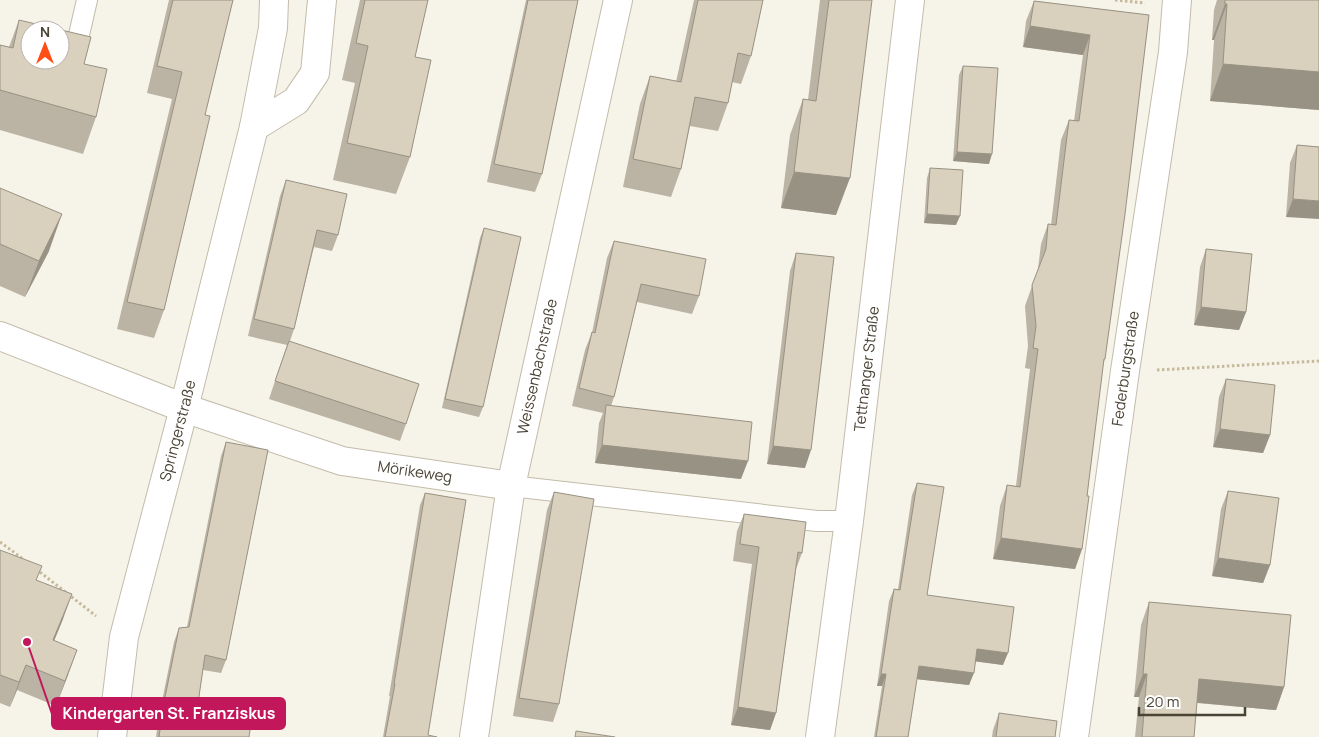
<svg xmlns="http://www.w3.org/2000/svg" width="1319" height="737" viewBox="0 0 1319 737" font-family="Manrope,sans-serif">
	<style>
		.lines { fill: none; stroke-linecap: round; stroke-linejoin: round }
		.lane-casing { stroke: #c3bcaa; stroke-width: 22 }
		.street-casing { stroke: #c3bcaa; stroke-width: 30 }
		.path { stroke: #c6ba9a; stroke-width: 3; stroke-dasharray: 2.5 2.5; stroke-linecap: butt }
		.lane { stroke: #fff; stroke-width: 20 }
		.street { stroke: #fff; stroke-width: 28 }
		.wall { fill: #bbb3a3 }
		.shaded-wall { fill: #989284 }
		.building { fill: #d9d0bd; stroke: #989284; fill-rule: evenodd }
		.labels { text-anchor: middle; stroke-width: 4; stroke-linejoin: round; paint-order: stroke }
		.street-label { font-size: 15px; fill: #4a4436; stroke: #fff }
		.leader { fill: none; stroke: #c2185b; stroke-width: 2 }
		.callout-dot { fill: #c2185b; stroke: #fff; stroke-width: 2 }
		.callout { fill: #c2185b; stroke: #c2185b; stroke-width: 2 }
		.callout-label { font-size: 16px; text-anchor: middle; font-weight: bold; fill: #fff }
	</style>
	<rect width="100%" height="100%" fill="#f6f3e9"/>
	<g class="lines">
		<g class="lane-casing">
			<g id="lane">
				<path d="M 76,48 L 87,0"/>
				<path d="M 511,486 L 817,521 L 849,521"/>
			</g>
		</g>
		<g class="street-casing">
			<g id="street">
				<path d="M 254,127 L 296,101 L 315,73 L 322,0"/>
				<path id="s1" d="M 0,336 L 184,408 L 342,461 L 511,486"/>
				<path id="s2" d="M 112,737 L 124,637 L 184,408 L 254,127 L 273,28 L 274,0"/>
				<path id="s3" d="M 474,737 L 511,486 L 618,0"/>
				<path id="s4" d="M 820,737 L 849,521 L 910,0"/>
				<path id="s5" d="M 1074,737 L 1125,371 L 1173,52 L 1177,0"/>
			</g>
		</g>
		<g class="path">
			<path d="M 1115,0 L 1145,3"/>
			<path d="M 1157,370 L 1319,361"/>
			<path d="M 0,542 L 23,559"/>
			<path d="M 36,569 L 96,616"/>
		</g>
		<use href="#lane" class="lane"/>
		<use href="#street" class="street"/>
	</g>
	<g class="wall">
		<path d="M 169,0 L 233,0 L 205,115 L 164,310 L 154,338 L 117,329 L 172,99 L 147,93 Z"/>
		<path d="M 360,0 L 428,0 L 415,57 L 410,157 L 396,194 L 333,180 L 355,83 L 342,80 Z"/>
		<path d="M 526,0 L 578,0 L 542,174 L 535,192 L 487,182 Z"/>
		<path d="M 694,0 L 763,0 L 751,56 L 741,84 L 732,82 L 728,103 L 718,131 L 690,126 L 681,169 L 671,197 L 623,187 L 640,104 L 650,76 L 676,82 Z"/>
		<path d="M 820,0 L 872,0 L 836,215 L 781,208 L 790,135 L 803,99 L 808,100 Z"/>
		<path d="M 1217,0 L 1319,0 L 1319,110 L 1210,101 L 1214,40 L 1212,40 L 1214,10 Z"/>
		<path d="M 1034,1 L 1149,15 L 1105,359 L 1102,367 L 1087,496 L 1082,549 L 1075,569 L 993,559 L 1000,506 L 1007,485 L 1016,486 L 1030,369 L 1025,368 L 1028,346 L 1025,306 L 1038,269 L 1041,244 L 1048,224 L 1051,225 L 1061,140 L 1069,120 L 1074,121 L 1083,55 L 1023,47 L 1026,21 Z"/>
		<path d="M 19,20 L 84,64 L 96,117 L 83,154 L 0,130 L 0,45 L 9,47 Z"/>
		<path d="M 963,66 L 989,164 L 953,161 L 959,75 Z"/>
		<path d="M 1297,145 L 1319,147 L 1286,217 L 1290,163 Z"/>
		<path d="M 930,168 L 956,225 L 924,223 L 927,178 Z"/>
		<path d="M 286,180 L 338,235 L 332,251 L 314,247 L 294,329 L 290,341 L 406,424 L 400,441 L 269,399 L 287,345 L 248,336 L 280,196 Z"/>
		<path d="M 0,188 L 49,251 L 25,297 L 0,286 Z"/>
		<path d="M 484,228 L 483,407 L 479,417 L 442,408 L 480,238 Z"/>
		<path d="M 614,241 L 699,296 L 692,314 L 637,302 L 614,397 L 611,406 L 741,479 L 595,463 L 599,423 L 603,413 L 572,406 L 585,350 L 592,332 L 592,333 L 607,258 Z"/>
		<path d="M 1206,249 L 1246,312 L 1239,330 L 1194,325 L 1200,267 Z"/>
		<path d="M 796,253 L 805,468 L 767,464 L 790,271 Z"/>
		<path d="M 1226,379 L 1270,435 L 1263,453 L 1213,447 L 1219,397 Z"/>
		<path d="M 226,442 L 226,660 L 221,673 L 203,670 L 196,717 L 249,737 L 156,737 L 159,716 L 174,642 L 179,628 L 187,627 L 221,456 Z"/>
		<path d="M 917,483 L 927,595 L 1003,665 L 975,661 L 969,685 L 917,679 L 908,737 L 874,737 L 882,686 L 877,686 L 889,601 L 894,589 L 898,589 L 912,495 Z"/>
		<path d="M 1228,491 L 1270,565 L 1263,583 L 1212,576 L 1221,509 Z"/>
		<path d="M 554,492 L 559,704 L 553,722 L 513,716 L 547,510 Z"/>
		<path d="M 425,493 L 428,735 L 437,737 L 383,737 L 390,696 L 389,696 L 420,505 Z"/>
		<path d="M 744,514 L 802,553 L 796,569 L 776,713 L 770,730 L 731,725 L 752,564 L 733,561 L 737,531 Z"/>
		<path d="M 0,550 L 37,580 L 63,619 L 54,641 L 68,675 L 56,706 L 17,690 L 10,707 L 0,703 Z"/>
		<path d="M 1149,602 L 1284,687 L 1276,710 L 1197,703 L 1194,737 L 1135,737 L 1139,697 L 1134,697 L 1141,625 Z"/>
		<path d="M 999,713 L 1055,737 L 992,737 L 993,730 Z"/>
	</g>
	<g class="shaded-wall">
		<path d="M 1225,4 L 1227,4 L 1214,40 L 1212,40 Z"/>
		<path d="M 1030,26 L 1090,35 L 1083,55 L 1023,47 Z"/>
		<path d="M 1223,64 L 1319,72 L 1319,110 L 1210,101 Z"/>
		<path d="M 957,152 L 992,154 L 989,164 L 953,161 Z"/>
		<path d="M 794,172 L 850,178 L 836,215 L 781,208 Z"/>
		<path d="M 1293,199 L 1319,201 L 1319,219 L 1286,217 Z"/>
		<path d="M 62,214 L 49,251 L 25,297 L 39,261 Z"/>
		<path d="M 927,214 L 960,216 L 956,225 L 924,223 Z"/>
		<path d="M 1201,307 L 1246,312 L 1239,330 L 1194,325 Z"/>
		<path d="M 1220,429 L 1270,435 L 1263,453 L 1213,447 Z"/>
		<path d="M 602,445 L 748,461 L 741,479 L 595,463 Z"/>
		<path d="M 773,446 L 811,450 L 805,468 L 767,464 Z"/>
		<path d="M 1001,538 L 1082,549 L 1075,569 L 993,559 Z"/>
		<path d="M 1218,558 L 1270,565 L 1263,583 L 1212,576 Z"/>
		<path d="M 72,594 L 63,619 L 44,665 L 53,640 Z"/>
		<path d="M 977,649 L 1008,653 L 1003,665 L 972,661 Z"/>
		<path d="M 77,650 L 68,675 L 56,706 L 65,681 Z"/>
		<path d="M 26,665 L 17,690 L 10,707 L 19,682 Z"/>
		<path d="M 919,666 L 974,673 L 969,685 L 915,679 Z"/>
		<path d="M 881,674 L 886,674 L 882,686 L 877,686 Z"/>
		<path d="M 1143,674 L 1147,674 L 1139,697 L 1134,697 Z"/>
		<path d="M 1199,679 L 1284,687 L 1276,710 L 1190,702 Z"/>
		<path d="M 738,707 L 776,713 L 770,730 L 731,725 Z"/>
	</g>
	<g class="building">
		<path d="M 173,0 L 233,0 L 205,115 L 210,116 L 164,310 L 127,302 L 182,72 L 157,66 Z"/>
		<path d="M 365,0 L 428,0 L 415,57 L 431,60 L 410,157 L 347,143 L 368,46 L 356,43 Z"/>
		<path d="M 528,0 L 578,0 L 542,174 L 494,164 Z"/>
		<path d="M 698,0 L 763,0 L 751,56 L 738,53 L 728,103 L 695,97 L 681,169 L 633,159 L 650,76 L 681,82 Z"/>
		<path d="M 829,0 L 872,0 L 850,178 L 794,172 L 803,99 L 816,101 Z"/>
		<path d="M 1225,0 L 1319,0 L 1319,72 L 1223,64 L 1227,4 L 1225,4 Z"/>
		<path d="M 1034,1 L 1149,15 L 1125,214 L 1105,359 L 1104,359 L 1087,496 L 1089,496 L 1082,549 L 1001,538 L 1007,485 L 1020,487 L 1038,349 L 1033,348 L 1036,326 L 1032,285 L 1046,249 L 1048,224 L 1056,225 L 1069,120 L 1079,121 L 1090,35 L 1030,26 Z"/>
		<path d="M 19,20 L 91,37 L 84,64 L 107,69 L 96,117 L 0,90 L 0,45 L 13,48 ZM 30,30 L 60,30 L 60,60 L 30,60 Z"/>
		<path d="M 963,66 L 998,68 L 992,154 L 957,152 Z"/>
		<path d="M 1297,145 L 1319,147 L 1319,201 L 1293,199 Z"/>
		<path d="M 930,168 L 963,170 L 960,216 L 927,214 Z"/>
		<path d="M 286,180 L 347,194 L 338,235 L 317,230 L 294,329 L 254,319 Z"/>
		<path d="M 0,188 L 62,214 L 39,261 L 0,244 Z"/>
		<path d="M 484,228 L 521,237 L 483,407 L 445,399 Z"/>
		<path d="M 614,241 L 706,259 L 699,296 L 641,284 L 614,397 L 579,388 L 592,332 L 595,333 Z"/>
		<path d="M 1206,249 L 1252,254 L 1246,312 L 1201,307 Z"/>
		<path d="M 796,253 L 834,257 L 811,450 L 773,446 Z"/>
		<path d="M 289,341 L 419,384 L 406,424 L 275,381 Z"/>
		<path d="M 1226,379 L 1275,385 L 1270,435 L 1220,429 Z"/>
		<path d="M 606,405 L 752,422 L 748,461 L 602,445 Z"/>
		<path d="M 226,442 L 268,450 L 226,660 L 205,655 L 196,717 L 251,724 L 249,737 L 159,737 L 164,702 L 179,628 L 189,627 Z"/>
		<path d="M 917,483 L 944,487 L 927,595 L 1014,607 L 1008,653 L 977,649 L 974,673 L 919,666 L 908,737 L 876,737 L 886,674 L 881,674 L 894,589 L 900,590 Z"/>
		<path d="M 1228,491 L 1279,498 L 1270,565 L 1218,558 Z"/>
		<path d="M 554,492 L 594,499 L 559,704 L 519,698 Z"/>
		<path d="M 425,493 L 466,500 L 428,735 L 437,737 L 385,737 L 395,684 L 394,684 Z"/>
		<path d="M 744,514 L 806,522 L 802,553 L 798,552 L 776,713 L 738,707 L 759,547 L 740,544 Z"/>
		<path d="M 0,550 L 42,566 L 36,580 L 72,594 L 53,640 L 77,650 L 65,681 L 26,665 L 19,682 L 0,675 Z"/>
		<path d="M 1149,602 L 1291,615 L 1284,687 L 1199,679 L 1194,737 L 1142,737 L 1147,674 L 1143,674 Z"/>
		<path d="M 999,713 L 1057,721 L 1055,737 L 996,737 Z"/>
		<path d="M 576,731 L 615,737 L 575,737 Z"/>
	</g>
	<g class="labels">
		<g class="street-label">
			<text dy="5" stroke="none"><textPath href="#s3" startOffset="376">Weissenbachstraße</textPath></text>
			<text dy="5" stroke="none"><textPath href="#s4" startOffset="371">Tettnanger Straße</textPath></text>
			<text dy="5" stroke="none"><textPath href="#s5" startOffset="372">Federburgstraße</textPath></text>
			<text dy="5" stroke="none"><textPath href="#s2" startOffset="314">Springerstraße</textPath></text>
			<text dy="5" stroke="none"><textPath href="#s1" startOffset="438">Mörikeweg</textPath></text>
		</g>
	</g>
	<path class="leader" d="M27 642L52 714"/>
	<circle class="callout-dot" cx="27" cy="642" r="5"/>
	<rect class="callout" x="52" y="698" width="233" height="31" rx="5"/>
	<g class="callout-label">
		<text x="169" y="719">Kindergarten St. Franziskus</text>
	</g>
	<g transform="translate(45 45)"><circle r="24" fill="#ffffff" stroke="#b7b4af"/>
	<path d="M0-4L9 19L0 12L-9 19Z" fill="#ff4d16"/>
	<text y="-8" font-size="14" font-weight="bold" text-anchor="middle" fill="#4a4436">N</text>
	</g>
	<path d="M1139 707v8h106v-8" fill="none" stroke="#4a4436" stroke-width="2.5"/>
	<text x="1146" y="707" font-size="15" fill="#4a4436" stroke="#ffffff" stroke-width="4" paint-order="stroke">20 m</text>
</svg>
